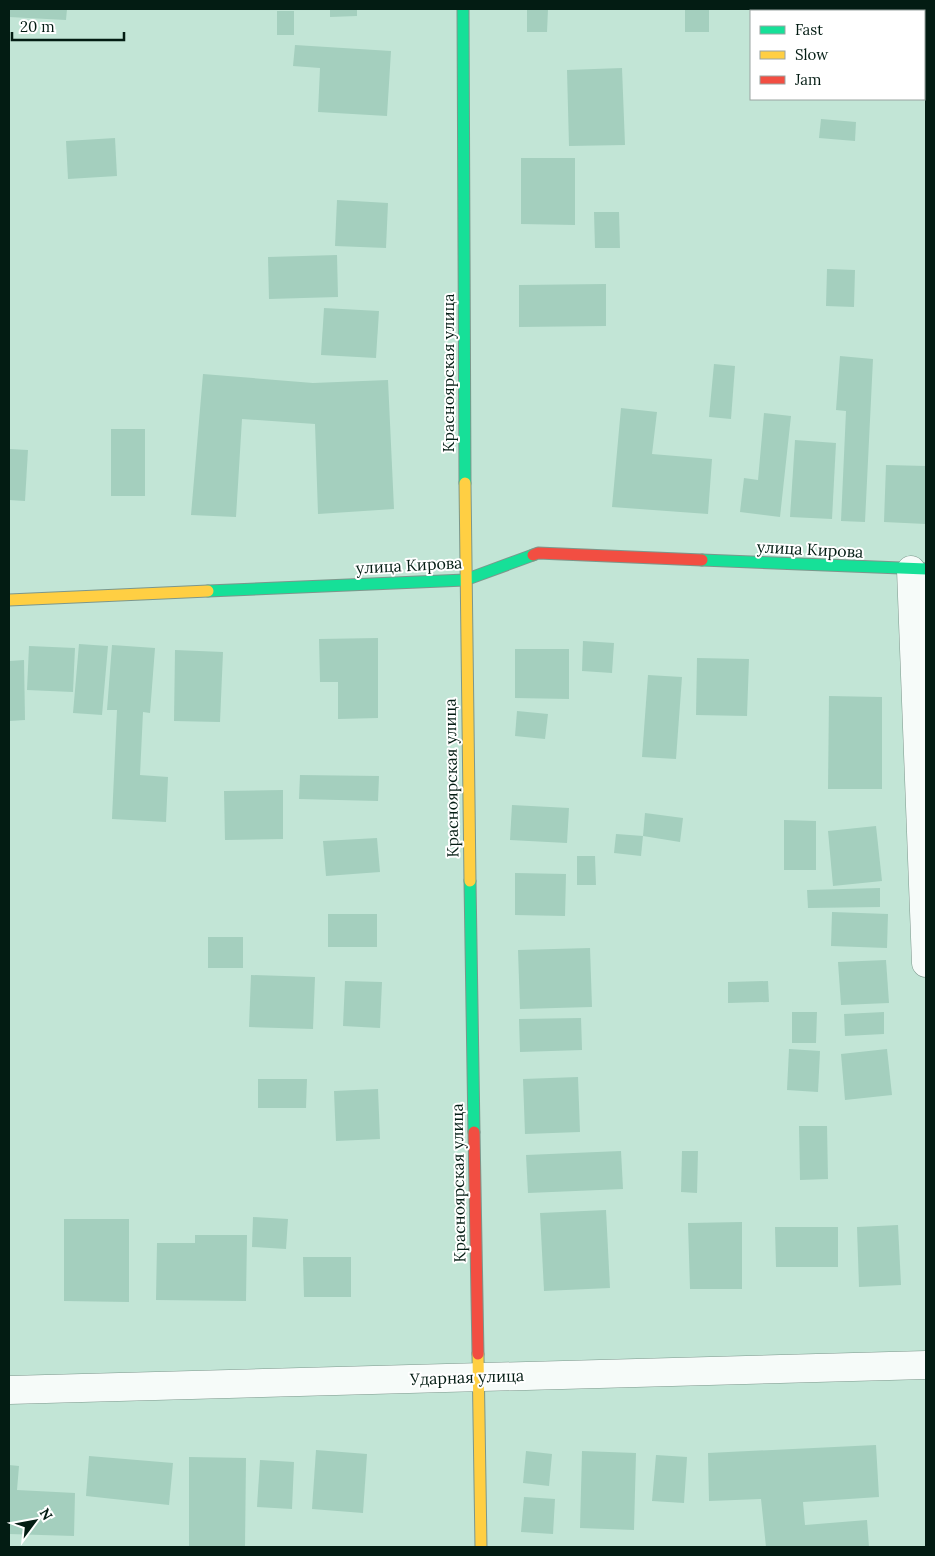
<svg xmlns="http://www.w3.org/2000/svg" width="935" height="1556" viewBox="0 0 935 1556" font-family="Lora,serif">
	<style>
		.building { fill: #a4cfbe }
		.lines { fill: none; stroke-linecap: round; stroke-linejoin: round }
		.street-casing { stroke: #7c978c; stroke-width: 29 }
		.fast-casing { stroke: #7c978c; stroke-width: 13 }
		.slow-casing { stroke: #7c978c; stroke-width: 13 }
		.jam-casing { stroke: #7c978c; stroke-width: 13 }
		.street { stroke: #f6fbf9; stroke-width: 28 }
		.fast { stroke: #16e098; stroke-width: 11 }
		.slow { stroke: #ffcf43; stroke-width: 11 }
		.jam { stroke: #f24e42; stroke-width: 11 }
		.labels { text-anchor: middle; stroke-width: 4; stroke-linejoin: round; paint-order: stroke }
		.street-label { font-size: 16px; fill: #031c13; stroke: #fff }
	</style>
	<rect width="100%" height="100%" fill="#c2e5d6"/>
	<g class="building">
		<path d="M 9,9 L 67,9 L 66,20 L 9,17 Z"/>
		<path d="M 330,9 L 357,9 L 357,16 L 330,17 Z"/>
		<path d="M 527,9 L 548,9 L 547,32 L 527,32 Z"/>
		<rect x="685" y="9" width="24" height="23"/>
		<rect x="809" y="9" width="58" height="2"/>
		<path d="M 893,9 L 926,9 L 926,49 L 924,49 L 924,11 L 893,11 Z"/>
		<rect x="277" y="11" width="17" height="24"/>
		<path d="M 295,45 L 391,51 L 387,116 L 318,112 L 320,68 L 293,66 Z"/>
		<path d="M 622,68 L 625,145 L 569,146 L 567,70 Z"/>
		<path d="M 821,119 L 856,122 L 855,141 L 819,138 Z"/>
		<path d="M 115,138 L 117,176 L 68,179 L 66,141 Z"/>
		<path d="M 521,158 L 575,158 L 575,225 L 521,224 Z"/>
		<path d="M 337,200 L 388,203 L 386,248 L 335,246 Z"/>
		<path d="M 594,212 L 619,212 L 620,248 L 595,248 Z"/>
		<path d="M 337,255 L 338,297 L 269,299 L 268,257 Z"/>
		<path d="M 827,269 L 855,270 L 854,307 L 826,306 Z"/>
		<path d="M 606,284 L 606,326 L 519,327 L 519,285 Z"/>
		<path d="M 324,308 L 379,311 L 376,358 L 321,355 Z"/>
		<path d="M 840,356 L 873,359 L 865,522 L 841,521 L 846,411 L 836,410 Z"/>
		<path d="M 714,364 L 735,366 L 731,419 L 709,417 Z"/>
		<path d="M 203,374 L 313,383 L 388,380 L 394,509 L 318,514 L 315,424 L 242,419 L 236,517 L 191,515 Z"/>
		<path d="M 621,408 L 657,412 L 652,454 L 712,459 L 708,514 L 612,507 Z"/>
		<path d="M 764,413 L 791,416 L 780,517 L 740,512 L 744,478 L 758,480 Z"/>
		<rect x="111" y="429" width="34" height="67"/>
		<path d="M 795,440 L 836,443 L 832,519 L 790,517 Z"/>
		<path d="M 9,449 L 28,450 L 25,501 L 9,500 Z"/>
		<path d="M 886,465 L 926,466 L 926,524 L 884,522 Z"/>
		<path d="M 378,638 L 378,718 L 338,719 L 338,682 L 320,682 L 319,639 Z"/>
		<path d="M 583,641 L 614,643 L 612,673 L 582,671 Z"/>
		<path d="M 79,644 L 108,646 L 102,715 L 73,713 Z"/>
		<path d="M 112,645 L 155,648 L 150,713 L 143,712 L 140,775 L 168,777 L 166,822 L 112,819 L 117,710 L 107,710 Z"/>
		<path d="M 29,646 L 75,648 L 73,692 L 27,690 Z"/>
		<path d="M 515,649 L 569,649 L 569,699 L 515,698 Z"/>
		<path d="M 175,650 L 223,652 L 220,722 L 174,721 Z"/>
		<path d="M 697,658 L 749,659 L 747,716 L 696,715 Z"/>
		<path d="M 24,660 L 25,720 L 9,721 L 9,661 Z"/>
		<path d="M 648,675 L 682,677 L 676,759 L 642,757 Z"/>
		<path d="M 829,696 L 882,697 L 882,789 L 828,789 Z"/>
		<path d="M 517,711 L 548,714 L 545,739 L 515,736 Z"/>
		<path d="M 300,775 L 379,776 L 378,801 L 299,799 Z"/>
		<path d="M 283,790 L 283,839 L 225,840 L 224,791 Z"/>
		<path d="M 512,805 L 569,808 L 567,843 L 510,840 Z"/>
		<path d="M 645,813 L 683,818 L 680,842 L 643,836 Z"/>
		<path d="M 784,820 L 816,821 L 816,870 L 784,870 Z"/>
		<path d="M 876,826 L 882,881 L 833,886 L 828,831 Z"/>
		<path d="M 616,834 L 643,836 L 641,856 L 614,853 Z"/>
		<path d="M 377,838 L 380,872 L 326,876 L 323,841 Z"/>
		<path d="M 577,856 L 595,856 L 596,885 L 577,885 Z"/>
		<path d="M 515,873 L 566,874 L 565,916 L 515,915 Z"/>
		<path d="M 880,888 L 880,907 L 808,908 L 807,890 Z"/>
		<path d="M 832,912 L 888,914 L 887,948 L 831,946 Z"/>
		<rect x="328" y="914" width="49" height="33"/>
		<rect x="208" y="937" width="35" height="31"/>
		<path d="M 590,948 L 592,1007 L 520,1009 L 518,950 Z"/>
		<path d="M 886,960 L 889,1003 L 841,1005 L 838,962 Z"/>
		<path d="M 251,975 L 315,977 L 313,1029 L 249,1027 Z"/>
		<path d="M 345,981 L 382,982 L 380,1028 L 343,1026 Z"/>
		<path d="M 768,981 L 769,1002 L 728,1003 L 728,982 Z"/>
		<path d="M 792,1012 L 817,1012 L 816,1043 L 792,1043 Z"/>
		<path d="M 884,1012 L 884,1034 L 845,1036 L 844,1014 Z"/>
		<path d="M 581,1018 L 582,1050 L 520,1052 L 519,1019 Z"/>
		<path d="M 789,1049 L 820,1051 L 818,1092 L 787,1090 Z"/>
		<path d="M 887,1049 L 892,1095 L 845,1100 L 841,1054 Z"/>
		<path d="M 578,1077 L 580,1132 L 525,1134 L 523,1079 Z"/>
		<path d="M 258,1079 L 307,1079 L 306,1108 L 258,1108 Z"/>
		<path d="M 378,1089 L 380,1139 L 336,1141 L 334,1091 Z"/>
		<path d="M 799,1126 L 827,1126 L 828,1179 L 800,1180 Z"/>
		<path d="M 621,1151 L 623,1189 L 528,1193 L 526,1155 Z"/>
		<path d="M 682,1151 L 698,1151 L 697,1193 L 681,1192 Z"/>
		<path d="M 606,1210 L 610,1288 L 544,1291 L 540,1213 Z"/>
		<path d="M 253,1217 L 288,1219 L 286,1249 L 252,1247 Z"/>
		<path d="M 64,1219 L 129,1219 L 129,1302 L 64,1301 Z"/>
		<path d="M 742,1222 L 742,1289 L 690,1289 L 688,1223 Z"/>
		<path d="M 898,1225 L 901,1285 L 859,1287 L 857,1227 Z"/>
		<path d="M 775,1227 L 838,1227 L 838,1267 L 776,1267 Z"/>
		<path d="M 195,1235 L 247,1235 L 246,1301 L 156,1300 L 157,1243 L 195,1243 Z"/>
		<path d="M 303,1257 L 351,1257 L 351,1297 L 304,1297 Z"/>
		<path d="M 876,1445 L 879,1497 L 803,1502 L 805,1525 L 867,1520 L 869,1547 L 766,1547 L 761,1499 L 709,1501 L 708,1453 Z"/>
		<path d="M 316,1450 L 367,1454 L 363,1513 L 312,1509 Z"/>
		<path d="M 526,1451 L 552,1454 L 549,1486 L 523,1483 Z"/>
		<path d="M 582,1451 L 636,1453 L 634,1530 L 580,1528 Z"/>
		<path d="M 656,1455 L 687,1457 L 684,1503 L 652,1501 Z"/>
		<path d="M 89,1456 L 173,1463 L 169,1505 L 86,1496 Z"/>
		<path d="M 189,1457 L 246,1458 L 245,1547 L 189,1547 Z"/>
		<path d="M 260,1460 L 294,1462 L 292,1509 L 257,1507 Z"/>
		<path d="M 9,1465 L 19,1466 L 17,1490 L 75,1493 L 74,1536 L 9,1534 Z"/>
		<path d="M 524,1497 L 555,1499 L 553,1534 L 521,1532 Z"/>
	</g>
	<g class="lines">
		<g class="street-casing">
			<g id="street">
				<path d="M 911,570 L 926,963"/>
				<path d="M 9,1390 L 926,1365"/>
			</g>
		</g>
		<g class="fast-casing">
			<g id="fast">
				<path d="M 463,9 L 465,483"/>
				<path d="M 702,560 L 926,569"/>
				<path d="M 208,591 L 465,580 L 533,555"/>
				<path d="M 470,881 L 474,1132"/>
			</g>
		</g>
		<g class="slow-casing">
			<g id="slow">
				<path d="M 465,483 L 470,881"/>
				<path d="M 9,600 L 208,591"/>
				<path d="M 478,1354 L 481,1547"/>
			</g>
		</g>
		<g class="jam-casing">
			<g id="jam">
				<path d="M 533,555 L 538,553 L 702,560"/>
				<path d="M 474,1132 L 478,1354"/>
			</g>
		</g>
		<use href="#street" class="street"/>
		<use href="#fast" class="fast"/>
		<use href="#slow" class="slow"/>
		<use href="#jam" class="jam"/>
	</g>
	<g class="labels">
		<g class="street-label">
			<text transform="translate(448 373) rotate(-90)" y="6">Красноярская улица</text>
			<text transform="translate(810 549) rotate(3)" y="6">улица Кирова</text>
			<text transform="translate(409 565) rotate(-3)" y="6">улица Кирова</text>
			<text transform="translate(451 778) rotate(-91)" y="6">Красноярская улица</text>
			<text transform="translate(458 1183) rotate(-91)" y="6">Красноярская улица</text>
			<text transform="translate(467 1377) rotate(-2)" y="6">Ударная улица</text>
		</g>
	</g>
	<rect width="935" height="1556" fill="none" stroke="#031c13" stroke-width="20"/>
	<rect x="750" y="10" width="175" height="90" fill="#ffffff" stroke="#9aa4a1"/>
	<rect x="760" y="26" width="25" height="8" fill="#16e098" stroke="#9aa4a1"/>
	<text x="795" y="35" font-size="15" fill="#031c13">Fast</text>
	<rect x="760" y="51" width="25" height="8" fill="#ffcf43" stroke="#9aa4a1"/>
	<text x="795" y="60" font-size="15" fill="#031c13">Slow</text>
	<rect x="760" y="76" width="25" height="8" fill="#f24e42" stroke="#9aa4a1"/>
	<text x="795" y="85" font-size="15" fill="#031c13">Jam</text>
	<g transform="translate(35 1521) rotate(58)" stroke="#ffffff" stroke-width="4" paint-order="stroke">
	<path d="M0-4L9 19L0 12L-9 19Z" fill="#031c13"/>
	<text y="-8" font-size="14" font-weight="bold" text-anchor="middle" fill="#031c13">N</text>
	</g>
	<path d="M12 32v8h112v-8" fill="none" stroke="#031c13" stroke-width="2.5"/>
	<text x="20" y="32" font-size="15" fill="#031c13" stroke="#ffffff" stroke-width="4" paint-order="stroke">20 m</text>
</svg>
